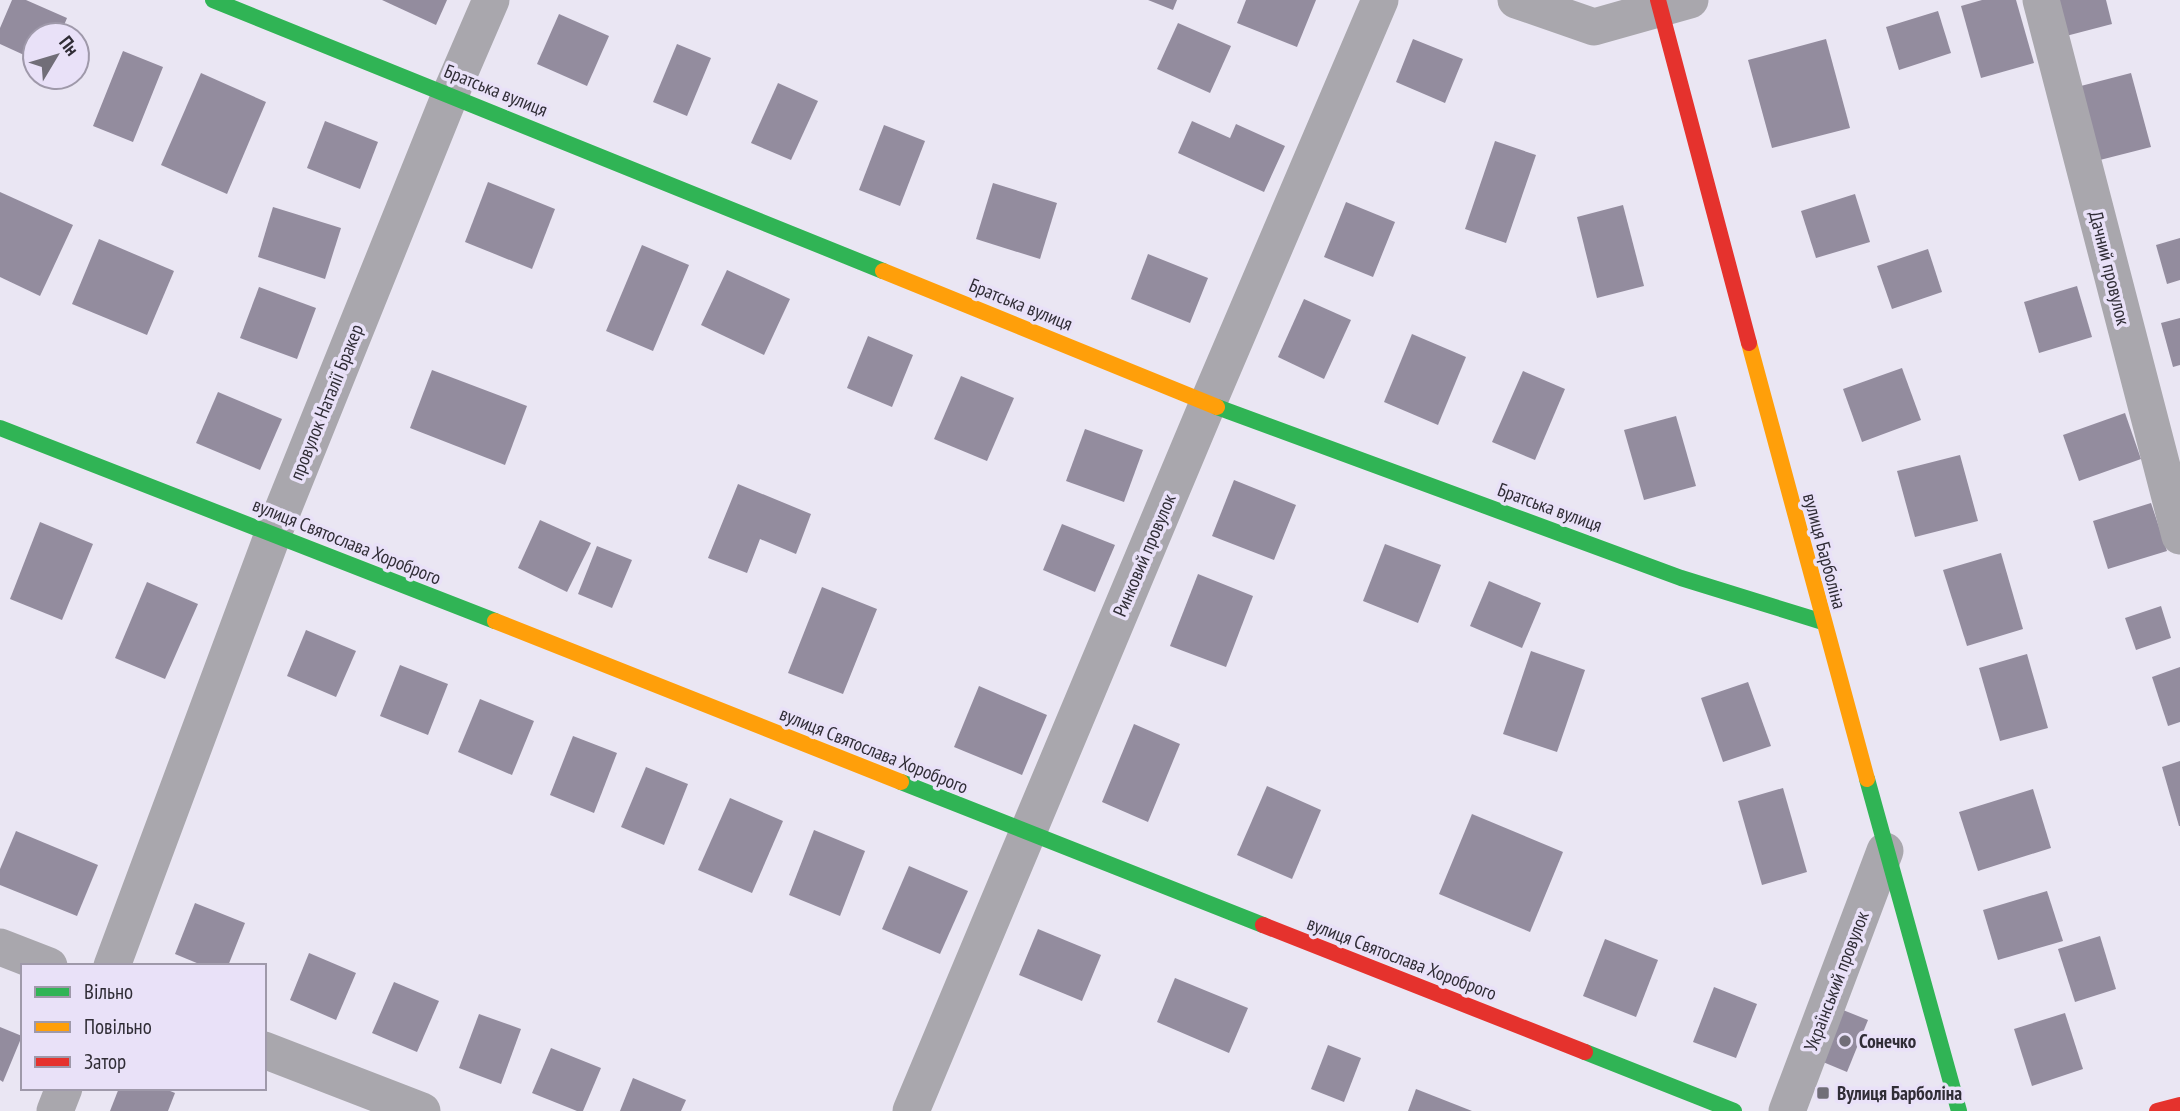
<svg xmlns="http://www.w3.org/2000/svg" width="2180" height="1111" viewBox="0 0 2180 1111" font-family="'PT Sans Narrow',sans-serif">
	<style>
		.building { fill: #938c9e }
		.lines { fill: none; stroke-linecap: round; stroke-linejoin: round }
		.street { stroke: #a9a7ad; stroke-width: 37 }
		.fast { stroke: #30b455; stroke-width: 16 }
		.slow { stroke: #ff9f0a; stroke-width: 16 }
		.jam { stroke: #e5322d; stroke-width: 16 }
		.poi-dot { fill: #716e78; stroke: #e9e1f8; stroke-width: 2.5 }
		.labels { text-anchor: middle; stroke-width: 7; stroke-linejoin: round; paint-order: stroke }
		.street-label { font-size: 19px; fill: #302d36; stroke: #e9e1f8 }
		.poi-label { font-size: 19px; font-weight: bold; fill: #302d36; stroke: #e9e1f8; text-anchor: start }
	</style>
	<rect width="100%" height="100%" fill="#eae6f3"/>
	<g class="building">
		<path d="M 12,0 L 26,0 L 67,18 L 60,35 L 35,35 L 35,60 L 0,44 L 0,28 Z"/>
		<path d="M 382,0 L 447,0 L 436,25 Z"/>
		<path d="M 1148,0 L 1177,0 L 1173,10 Z"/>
		<path d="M 1246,0 L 1316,0 L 1297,47 L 1237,23 Z"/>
		<path d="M 1982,0 L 2016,0 L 2034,63 L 1981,78 L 1961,6 Z"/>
		<path d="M 2057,0 L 2106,0 L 2112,24 L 2066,36 Z"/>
		<path d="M 1938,11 L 1951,53 L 1899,70 L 1886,27 Z"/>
		<path d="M 559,14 L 609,36 L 587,86 L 537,64 Z"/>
		<path d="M 1178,23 L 1231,46 L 1210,93 L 1157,69 Z"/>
		<path d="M 1413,39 L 1463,59 L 1445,103 L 1396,82 Z"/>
		<path d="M 1826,39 L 1850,128 L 1772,148 L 1748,60 Z"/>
		<path d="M 677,44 L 711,58 L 687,116 L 653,102 Z"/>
		<path d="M 123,51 L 163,67 L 133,142 L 93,126 Z"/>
		<path d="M 201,73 L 266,102 L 227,194 L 161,165 Z"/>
		<path d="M 2131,73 L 2151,147 L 2096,161 L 2077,87 Z"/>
		<path d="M 778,83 L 818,101 L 791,160 L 751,143 Z"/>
		<path d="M 325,121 L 378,142 L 360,189 L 307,168 Z"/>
		<path d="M 1192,121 L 1230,138 L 1236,124 L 1285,146 L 1264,192 L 1178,153 Z"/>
		<path d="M 884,125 L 925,141 L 900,206 L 859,190 Z"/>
		<path d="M 1495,141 L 1536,155 L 1506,243 L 1465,229 Z"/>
		<path d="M 488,182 L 555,209 L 532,269 L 465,242 Z"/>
		<path d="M 993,183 L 1057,203 L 1040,259 L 976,239 Z"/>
		<path d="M 0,192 L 73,225 L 40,296 L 0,277 Z"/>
		<path d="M 1855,194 L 1870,242 L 1816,258 L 1801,211 Z"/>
		<path d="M 1346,202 L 1395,222 L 1373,277 L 1324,257 Z"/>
		<path d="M 1623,205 L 1644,286 L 1597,298 L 1577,217 Z"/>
		<path d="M 273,207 L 341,228 L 325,279 L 258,257 Z"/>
		<path d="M 2180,238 L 2180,280 L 2167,284 L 2156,245 Z"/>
		<path d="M 99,239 L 174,271 L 147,335 L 72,304 Z"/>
		<path d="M 642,245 L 689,265 L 653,351 L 606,331 Z"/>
		<path d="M 1928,249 L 1942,292 L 1892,309 L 1877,266 Z"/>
		<path d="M 1148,254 L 1208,278 L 1190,323 L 1131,299 Z"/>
		<path d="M 727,270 L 790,299 L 764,355 L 701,325 Z"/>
		<path d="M 2077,286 L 2092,337 L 2039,353 L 2024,302 Z"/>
		<path d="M 259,287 L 316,308 L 297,359 L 240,338 Z"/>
		<path d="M 1304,299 L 1351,320 L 1324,379 L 1278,357 Z"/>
		<path d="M 2180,318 L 2180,365 L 2173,367 L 2161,323 Z"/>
		<path d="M 1412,334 L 1466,357 L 1438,425 L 1384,402 Z"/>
		<path d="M 868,336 L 913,355 L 892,407 L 847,388 Z"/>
		<path d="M 1902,368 L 1921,420 L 1862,442 L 1843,389 Z"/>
		<path d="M 432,370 L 527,406 L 505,465 L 410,428 Z"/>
		<path d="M 1523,371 L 1565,389 L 1535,460 L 1492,442 Z"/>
		<path d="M 961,376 L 1014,398 L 987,461 L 934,439 Z"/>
		<path d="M 218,392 L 282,419 L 260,470 L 196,443 Z"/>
		<path d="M 2125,413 L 2141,459 L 2079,481 L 2063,435 Z"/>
		<path d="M 1676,416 L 1696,486 L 1644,500 L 1624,430 Z"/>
		<path d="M 1085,429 L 1143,450 L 1124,502 L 1066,481 Z"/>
		<path d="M 1960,455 L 1978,521 L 1915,537 L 1897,471 Z"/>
		<path d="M 1234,480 L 1296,505 L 1274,560 L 1212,536 Z"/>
		<path d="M 738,484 L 811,514 L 796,554 L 760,539 L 747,573 L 708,558 Z"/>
		<path d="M 2151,503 L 2167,551 L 2108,569 L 2093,521 Z"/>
		<path d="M 540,520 L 591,543 L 567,592 L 518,568 Z"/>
		<path d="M 40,522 L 93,544 L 62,620 L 10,599 Z"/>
		<path d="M 1062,524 L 1115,545 L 1095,592 L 1043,570 Z"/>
		<path d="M 1385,544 L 1441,565 L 1418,623 L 1363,601 Z"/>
		<path d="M 597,546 L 632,560 L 612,608 L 578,594 Z"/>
		<path d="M 2001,553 L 2023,629 L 1967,646 L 1943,570 Z"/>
		<path d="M 1198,574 L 1253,596 L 1226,667 L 1170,646 Z"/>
		<path d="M 1489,581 L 1541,603 L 1522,648 L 1470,626 Z"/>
		<path d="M 147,582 L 198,604 L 165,679 L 115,658 Z"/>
		<path d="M 822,587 L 877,609 L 843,694 L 788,673 Z"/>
		<path d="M 2161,606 L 2171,638 L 2136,650 L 2125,618 Z"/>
		<path d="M 306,630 L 356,651 L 336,697 L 287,676 Z"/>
		<path d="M 1531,651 L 1585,670 L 1557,752 L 1503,734 Z"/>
		<path d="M 2027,654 L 2048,728 L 2000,741 L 1979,668 Z"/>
		<path d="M 400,665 L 448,684 L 428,735 L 380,716 Z"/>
		<path d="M 2180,667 L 2180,722 L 2168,726 L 2152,677 Z"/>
		<path d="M 1748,682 L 1771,746 L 1723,762 L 1701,698 Z"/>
		<path d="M 979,686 L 1047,715 L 1022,775 L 954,747 Z"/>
		<path d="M 480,699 L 534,721 L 512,775 L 458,752 Z"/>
		<path d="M 1134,724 L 1180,744 L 1148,822 L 1102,802 Z"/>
		<path d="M 573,736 L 617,753 L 594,813 L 550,795 Z"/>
		<path d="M 2180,761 L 2180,826 L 2179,826 L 2162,767 Z"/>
		<path d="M 646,767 L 688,784 L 664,845 L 621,827 Z"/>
		<path d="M 1267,786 L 1321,810 L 1292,879 L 1237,855 Z"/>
		<path d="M 1783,788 L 1807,872 L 1762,885 L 1738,801 Z"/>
		<path d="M 2033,789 L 2051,848 L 1978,871 L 1959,812 Z"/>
		<path d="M 730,798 L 783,821 L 752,893 L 698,870 Z"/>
		<path d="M 1472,814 L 1563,852 L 1530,932 L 1439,894 Z"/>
		<path d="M 814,830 L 865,851 L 840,916 L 789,895 Z"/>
		<path d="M 16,831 L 98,865 L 77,916 L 0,885 L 0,869 Z"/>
		<path d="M 909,866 L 968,891 L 940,954 L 882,929 Z"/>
		<path d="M 2047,891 L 2063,941 L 1998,960 L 1983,910 Z"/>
		<path d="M 195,903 L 245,923 L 228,966 L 204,966 L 175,954 Z"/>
		<path d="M 1038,929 L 1101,955 L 1082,1001 L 1019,975 Z"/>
		<path d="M 2100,936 L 2116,989 L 2075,1002 L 2058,949 Z"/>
		<path d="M 1605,939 L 1658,960 L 1636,1017 L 1583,996 Z"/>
		<path d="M 309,953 L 356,973 L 336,1020 L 290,1000 Z"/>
		<path d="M 1175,978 L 1248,1008 L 1229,1053 L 1157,1022 Z"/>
		<path d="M 394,982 L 439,1001 L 417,1052 L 372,1033 Z"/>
		<path d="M 1714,987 L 1757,1004 L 1736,1058 L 1693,1042 Z"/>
		<path d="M 1843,1010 L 1868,1020 L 1847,1072 L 1823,1062 Z"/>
		<path d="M 2065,1013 L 2083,1069 L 2032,1086 L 2014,1029 Z"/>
		<path d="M 479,1014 L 521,1029 L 501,1084 L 459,1068 Z"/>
		<path d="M 0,1027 L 22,1036 L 3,1082 L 0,1080 Z"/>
		<path d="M 1328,1045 L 1361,1058 L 1344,1102 L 1311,1089 Z"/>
		<path d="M 551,1048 L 601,1068 L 583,1111 L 577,1111 L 532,1093 Z"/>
		<path d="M 633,1078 L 686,1100 L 681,1111 L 620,1111 Z"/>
		<path d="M 119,1088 L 163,1088 L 175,1093 L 168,1111 L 110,1111 Z"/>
		<path d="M 1416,1089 L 1472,1111 L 1408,1111 Z"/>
	</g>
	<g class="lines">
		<g class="street">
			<path d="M 1516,0 L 1594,27 L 1690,0"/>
			<path d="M 2041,0 L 2180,536"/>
			<path d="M 0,947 L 49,966"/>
			<path d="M 112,966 L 273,534 L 450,95 L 491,0"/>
			<path d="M 264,1050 L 422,1111"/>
			<path d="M 55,1111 L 64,1088"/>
			<path d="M 911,1111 L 1208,403 L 1380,0"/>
			<path d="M 1787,1111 L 1885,851"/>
		</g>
		<g class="fast">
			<path d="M 213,0 L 883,271"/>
			<path d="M 1217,407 L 1681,578 L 1823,622"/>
			<path d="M 0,428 L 495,621"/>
			<path d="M 1867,779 L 1959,1111"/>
			<path d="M 901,782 L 1263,925"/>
			<path d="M 1585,1052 L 1734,1111"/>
		</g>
		<g class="slow">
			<path d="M 883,271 L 1217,407"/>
			<path d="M 1749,343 L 1867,779"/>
			<path d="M 495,621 L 901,782"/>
		</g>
		<g class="jam">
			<path d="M 1658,0 L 1749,343"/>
			<path d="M 1263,925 L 1585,1052"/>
			<path d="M 2157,1111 L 2180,1105"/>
		</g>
	</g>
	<g class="poi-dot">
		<circle cx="1845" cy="1041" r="7"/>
		<rect x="1816" y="1086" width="14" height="14" rx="3.5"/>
	</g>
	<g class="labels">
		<g class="street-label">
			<text transform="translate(496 90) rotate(22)" y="7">Братська вулиця</text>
			<text transform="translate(2110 268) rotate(76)" y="7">Дачний провулок</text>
			<text transform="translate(1021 304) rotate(22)" y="7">Братська вулиця</text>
			<text transform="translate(326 402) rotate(-68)" y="7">провулок Наталії Бракер</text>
			<text transform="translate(1550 507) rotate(20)" y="7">Братська вулиця</text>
			<text transform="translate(347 541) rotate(22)" y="7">вулиця Святослава Хороброго</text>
			<text transform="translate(1825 551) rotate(75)" y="7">вулиця Барболіна</text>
			<text transform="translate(1144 555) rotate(-67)" y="7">Ринковий провулок</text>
			<text transform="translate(874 750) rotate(22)" y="7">вулиця Святослава Хороброго</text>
			<text transform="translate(1402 958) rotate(21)" y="7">вулиця Святослава Хороброго</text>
			<text transform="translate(1836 981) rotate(-69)" y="7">Український провулок</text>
		</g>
		<g class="poi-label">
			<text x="1859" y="1048">Сонечко</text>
			<text x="1837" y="1100">Вулиця Барболіна</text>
		</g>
	</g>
	<rect x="21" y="964" width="245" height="126" fill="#e9e1f8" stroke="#9f99aa" stroke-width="2"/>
	<rect x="35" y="987" width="35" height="10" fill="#30b455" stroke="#9f99aa" stroke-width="2"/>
	<text x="84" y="999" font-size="21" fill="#302d36">Вільно</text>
	<rect x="35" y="1022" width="35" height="10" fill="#ff9f0a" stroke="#9f99aa" stroke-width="2"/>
	<text x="84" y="1034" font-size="21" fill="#302d36">Повільно</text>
	<rect x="35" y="1057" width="35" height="10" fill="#e5322d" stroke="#9f99aa" stroke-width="2"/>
	<text x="84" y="1069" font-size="21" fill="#302d36">Затор</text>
	<g transform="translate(56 56) rotate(52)"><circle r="33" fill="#e9e1f8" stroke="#9f99aa" stroke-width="2"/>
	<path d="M0-5L12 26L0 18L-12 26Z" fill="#716e78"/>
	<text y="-10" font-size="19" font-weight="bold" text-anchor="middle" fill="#302d36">Пн</text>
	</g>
</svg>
